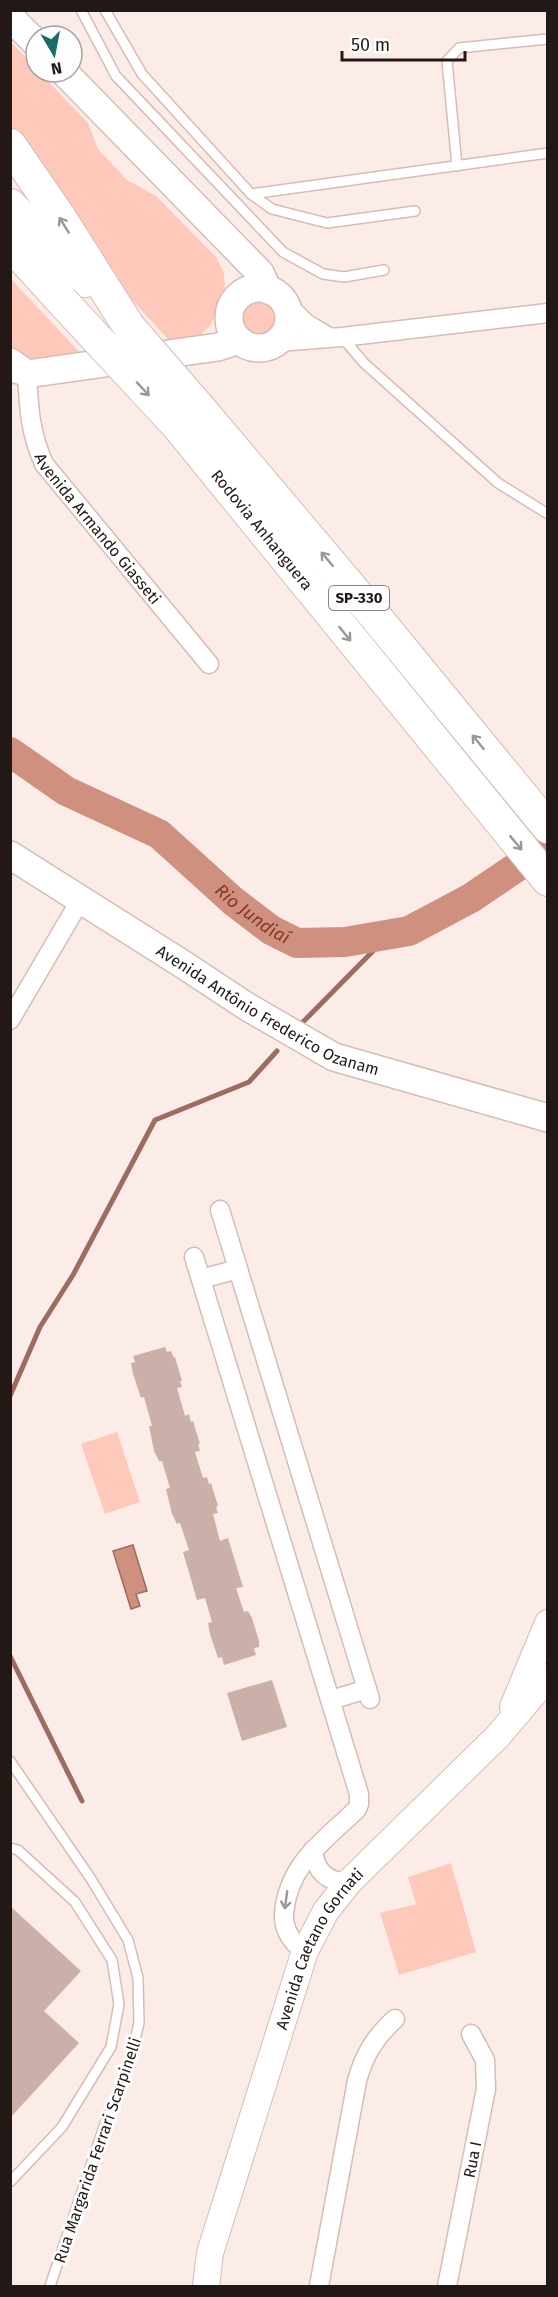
<svg xmlns="http://www.w3.org/2000/svg" width="558" height="2297" viewBox="0 0 558 2297" font-family="'Fira Sans',sans-serif">
	<style>
		.green { fill: #fec9ba }
		.water { fill: #d0907f; stroke: #9c6c60; stroke-width: 1.5 }
		.lines { fill: none; stroke-linecap: round; stroke-linejoin: round }
		.stream { stroke: #9c6c60; stroke-width: 5 }
		.river { stroke: #d0907f; stroke-width: 30 }
		.building { fill: #cab0a9 }
		.service-casing { stroke: #d6bcb5; stroke-width: 12 }
		.minor-casing { stroke: #d6bcb5; stroke-width: 21 }
		.secondary-casing { stroke: #d6bcb5; stroke-width: 28 }
		.primary-casing { stroke: #d6bcb5; stroke-width: 30 }
		.motorway-casing { stroke: #d6bcb5; stroke-width: 34 }
		.service { stroke: #fff; stroke-width: 9 }
		.minor { stroke: #fff; stroke-width: 18 }
		.secondary { stroke: #fff; stroke-width: 26 }
		.primary { stroke: #fff; stroke-width: 27 }
		.motorway { stroke: #fff; stroke-width: 32 }
		.motorway-bridge-casing { stroke: #d6bcb5; stroke-width: 34; stroke-linecap: butt }
		.motorway-bridge { stroke: #fff; stroke-width: 32 }
		.oneway { stroke: #9c9896 }
		.labels { text-anchor: middle; stroke-width: 6; stroke-linejoin: round; paint-order: stroke }
		.shield { fill: #fdfdfd; stroke: #645d5b; stroke-width: 1.5 }
		.shield-label { font-size: 15px; font-weight: bold; fill: #221916 }
		.street-label { font-size: 16px; fill: #221916; stroke: #fdfdfd }
		.water-label { font-size: 18px; font-style: italic; fill: #863723; stroke: #fdfdfd }
	</style>
	<rect width="100%" height="100%" fill="#fcece7"/>
	<g class="green">
		<path d="M 10,41 L 36,68 L 36,72 L 39,72 L 88,123 L 98,149 L 127,180 L 156,196 L 216,257 L 224,273 L 225,291 L 219,309 L 210,326 L 195,340 L 175,347 L 123,290 L 11,128 Z"/>
		<path d="M 10,278 L 84,357 L 31,361 L 11,349 Z"/>
		<circle cx="258" cy="319" r="17"/>
		<path d="M 117,1432 L 140,1502 L 105,1514 L 81,1444 Z"/>
		<path d="M 451,1863 L 476,1952 L 399,1975 L 380,1913 L 416,1904 L 408,1877 Z"/>
	</g>
	<path class="water" d="M 133,1545 L 147,1591 L 136,1594 L 140,1606 L 131,1609 L 113,1551 Z"/>
	<g class="lines">
		<g class="stream">
			<path d="M 299,1026 L 374,950 L 409,931"/>
			<path d="M 10,1396 L 40,1327 L 73,1275 L 155,1120 L 249,1082 L 277,1051"/>
			<path d="M 10,1656 L 82,1801"/>
		</g>
		<path class="river" id="s1" d="M 10,752 L 66,791 L 159,834 L 233,901 L 271,930 L 297,943 L 345,942 L 409,931 L 471,898 L 548,846"/>
	</g>
	<g class="building">
		<path d="M 165,1347 L 167,1352 L 171,1351 L 174,1358 L 175,1357 L 182,1381 L 180,1381 L 182,1387 L 177,1388 L 185,1416 L 189,1414 L 191,1422 L 193,1421 L 200,1444 L 198,1444 L 200,1451 L 195,1452 L 203,1478 L 207,1477 L 209,1484 L 211,1483 L 218,1506 L 216,1507 L 218,1513 L 213,1514 L 220,1541 L 228,1538 L 243,1587 L 236,1588 L 244,1612 L 248,1611 L 252,1618 L 259,1641 L 259,1647 L 254,1648 L 256,1655 L 224,1665 L 222,1657 L 218,1658 L 210,1634 L 208,1623 L 212,1622 L 205,1598 L 197,1600 L 183,1552 L 189,1550 L 180,1523 L 177,1524 L 172,1514 L 166,1489 L 170,1488 L 162,1461 L 159,1461 L 154,1451 L 149,1426 L 152,1426 L 144,1397 L 141,1398 L 133,1374 L 131,1363 L 135,1362 L 133,1356 Z"/>
		<path d="M 272,1680 L 287,1727 L 242,1741 L 227,1693 Z"/>
		<path d="M 10,1906 L 81,1971 L 44,2011 L 79,2043 L 10,2118 Z"/>
	</g>
	<g class="lines">
		<g class="service-casing">
			<g id="service">
				<path d="M 81,10 L 116,76 L 283,252 L 323,274 L 344,277 L 384,270"/>
				<path d="M 105,10 L 142,74 L 251,194 L 548,153"/>
				<path d="M 457,166 L 447,61 L 459,48 L 548,39"/>
				<path d="M 251,194 L 272,209 L 327,223 L 415,211"/>
				<path d="M 342,337 L 364,363 L 498,483 L 548,514"/>
				<path d="M 10,1761 L 91,1879 L 128,1940 L 138,1978 L 139,2023 L 130,2061 L 104,2127 L 50,2286"/>
				<path d="M 10,1848 L 18,1850 L 75,1902 L 112,1960 L 119,2004 L 111,2047 L 62,2127 L 10,2182"/>
			</g>
		</g>
		<g class="minor-casing">
			<g id="minor">
				<path d="M 286,304 L 307,324 L 329,337"/>
				<path d="M 278,342 L 342,337 L 548,313"/>
				<path id="s2" d="M 15,374 L 27,374 C 29,410 30,432 44,464 L 209,664"/>
				<path d="M 10,1020 L 81,899"/>
				<path d="M 220,1210 L 370,1699"/>
				<path d="M 194,1257 L 359,1794 L 359,1804 L 357,1809 C 323,1842 289,1863 284,1913 C 283,1928 291,1943 305,1951"/>
				<path d="M 201,1279 L 238,1269"/>
				<path d="M 331,1700 L 367,1689"/>
				<path d="M 313,1850 C 315,1871 328,1883 349,1882"/>
				<path d="M 319,2286 L 357,2081 C 364,2055 375,2037 395,2019"/>
				<path id="s3" d="M 447,2286 L 486,2089 L 485,2060 L 471,2034"/>
			</g>
		</g>
		<g class="secondary-casing">
			<g id="secondary">
				<path d="M 513,1707 L 548,1623"/>
				<path id="s4" d="M 206,2286 L 210,2253 L 305,1951 L 326,1911 L 349,1882 L 498,1736 L 548,1677"/>
			</g>
		</g>
		<g class="primary-casing">
			<g id="primary">
				<path d="M 10,17 L 36,43"/>
				<path d="M 64,72 L 260,273 L 268,290"/>
				<circle cx="259" cy="318" r="30"/>
				<path d="M 10,362 L 27,374 L 218,347 L 239,340"/>
				<path id="s5" d="M 10,855 L 184,965 L 246,1006 L 334,1057 L 548,1118"/>
			</g>
		</g>
		<g class="motorway-casing">
			<g id="motorway">
				<path d="M 10,145 L 59,216 L 129,327"/>
				<path d="M 10,205 L 85,281"/>
				<path d="M 10,244 L 61,300"/>
				<path d="M 201,410 L 375,616 L 548,827"/>
				<path id="s6" d="M 177,425 L 548,880"/>
			</g>
		</g>
		<use href="#service" class="service"/>
		<use href="#minor" class="minor"/>
		<use href="#secondary" class="secondary"/>
		<use href="#primary" class="primary"/>
		<use href="#motorway" class="motorway"/>
		<g class="motorway-bridge-casing">
			<g id="motorway-bridge">
				<path d="M 61,300 L 177,425"/>
				<path d="M 129,327 L 201,410"/>
			</g>
		</g>
		<use href="#motorway-bridge" class="motorway-bridge"/>
	</g>
	<defs><path id="oneway-shaft" d="M-6 0H5M1.5-3L5.5 0L1.5 3" fill="none" stroke-width="1.6" stroke-linecap="round" stroke-linejoin="round" transform="scale(1.5)"/></defs>
	<g class="oneway">
		<use href="#oneway-shaft" transform="translate(64 225) rotate(-122)"/>
		<use href="#oneway-shaft" transform="translate(143 389) rotate(47)"/>
		<use href="#oneway-shaft" transform="translate(327 559) rotate(-130)"/>
		<use href="#oneway-shaft" transform="translate(345 634) rotate(51)"/>
		<use href="#oneway-shaft" transform="translate(478 742) rotate(-129)"/>
		<use href="#oneway-shaft" transform="translate(516 843) rotate(50)"/>
		<use href="#oneway-shaft" transform="translate(286 1900) rotate(98)"/>
	</g>
	<g class="labels">
		<rect class="shield" x="329" y="586" width="60" height="24" rx="4.5"/>
		<g class="shield-label">
			<text x="359" y="603">SP-330</text>
		</g>
		<g class="street-label">
			<text dy="6" stroke="none"><textPath href="#s2" startOffset="188">Avenida Armando Giasseti</textPath></text>
			<text dy="6" stroke="none"><textPath href="#s6" startOffset="135">Rodovia Anhanguera</textPath></text>
			<text dy="6" stroke="none"><textPath href="#s5" startOffset="302">Avenida Antônio Frederico Ozanam</textPath></text>
			<text dy="6" stroke="none"><textPath href="#s4" startOffset="358">Avenida Caetano Gornati</textPath></text>
			<text transform="translate(97 2150) rotate(-71)" y="6">Rua Margarida Ferrari Scarpinelli</text>
			<text dy="6" stroke="none"><textPath href="#s3" startOffset="129">Rua I</textPath></text>
		</g>
		<g class="water-label">
			<text dy="6" stroke="none"><textPath href="#s1" startOffset="294">Rio Jundiaí</textPath></text>
		</g>
	</g>
	<rect width="558" height="2297" fill="none" stroke="#221916" stroke-width="24"/>
	<g transform="translate(54 54) rotate(170)"><circle r="28" fill="#fdfdfd" stroke="#a5a2a1" stroke-width="1.5"/>
	<path d="M0-4.5L10 22L0 15L-10 22Z" fill="#1e6a69"/>
	<text y="-9" font-size="16" font-weight="bold" text-anchor="middle" fill="#221916">N</text>
	</g>
	<path d="M342 51v9h123v-9" fill="none" stroke="#221916" stroke-width="3"/>
	<text x="351" y="51" font-size="18" fill="#221916" stroke="#fdfdfd" stroke-width="4.5" paint-order="stroke">50 m</text>
</svg>
